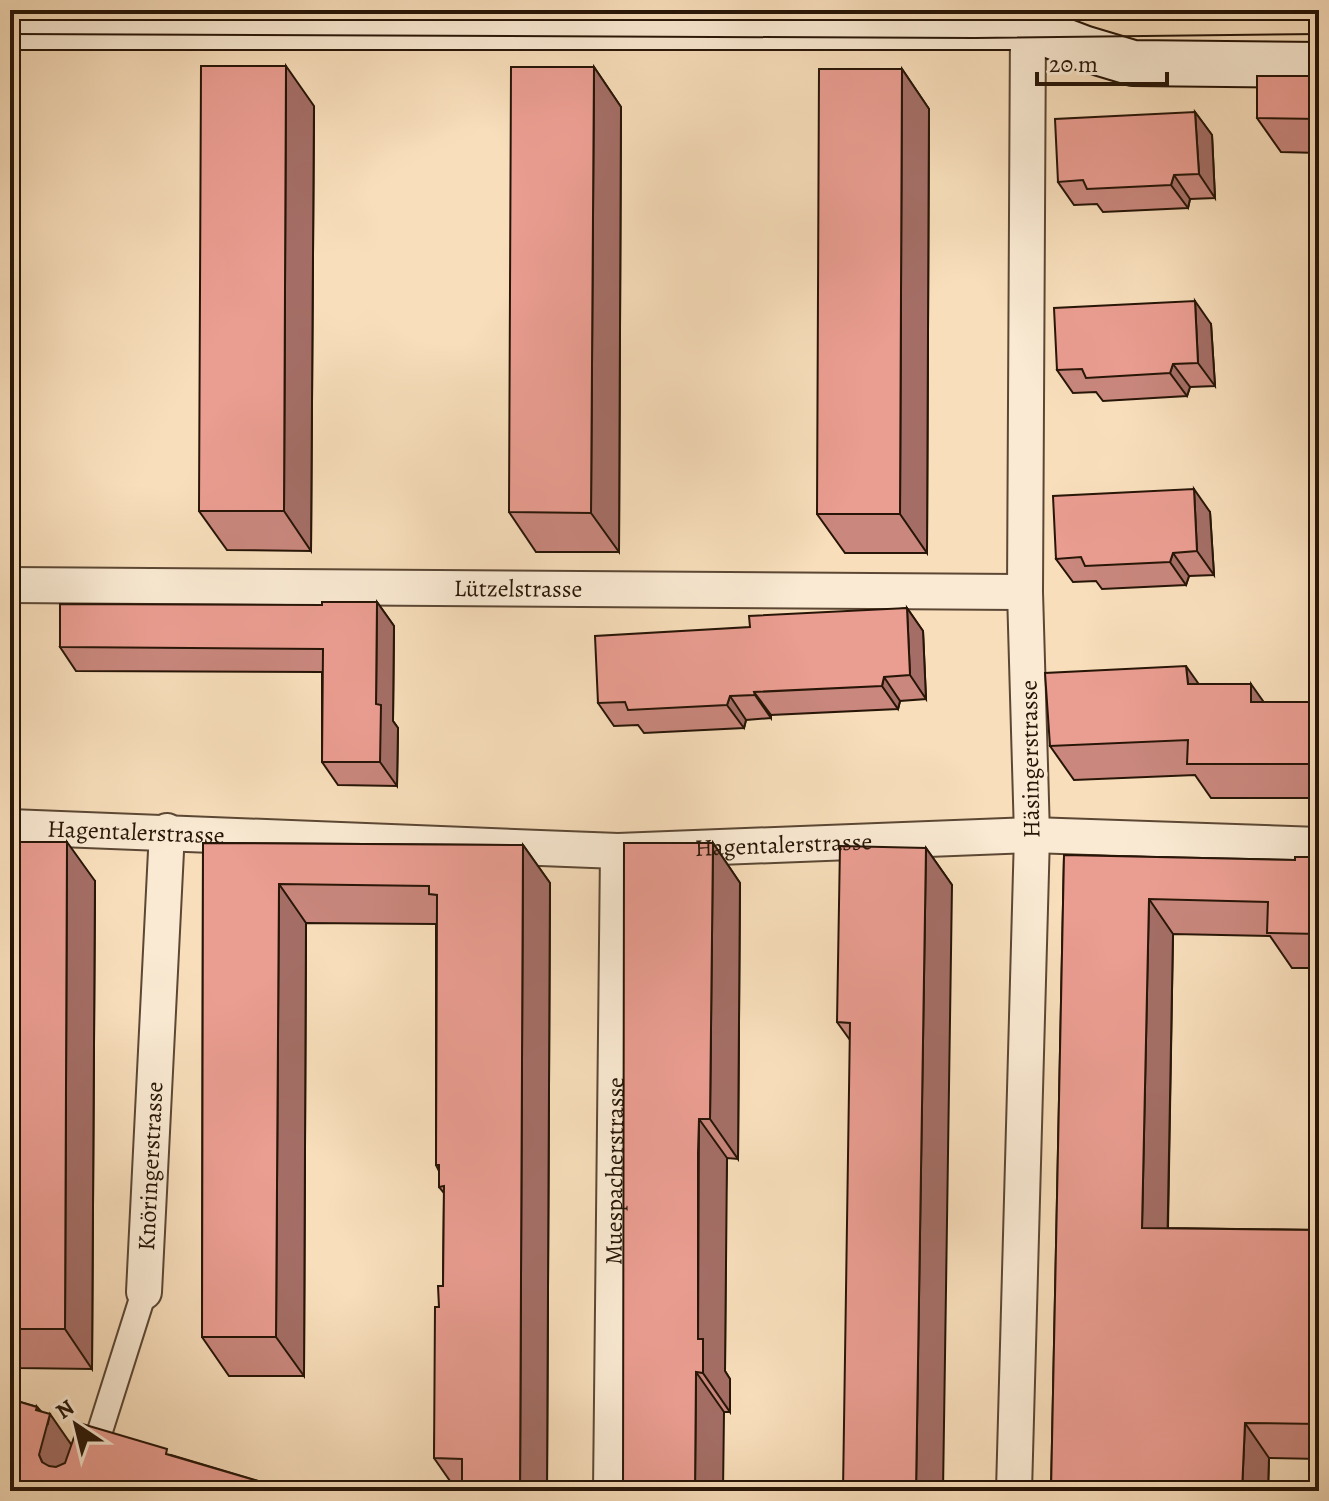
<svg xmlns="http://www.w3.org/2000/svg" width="1329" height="1501" viewBox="0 0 1329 1501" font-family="Alegreya,serif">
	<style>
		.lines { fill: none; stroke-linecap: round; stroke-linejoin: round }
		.pedestrian-casing { stroke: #5b4734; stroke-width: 28 }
		.minor-casing { stroke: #5b4734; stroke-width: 38 }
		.secondary-casing { stroke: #271507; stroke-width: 48 }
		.pedestrian { stroke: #faead3; stroke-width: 24 }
		.minor { stroke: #faead3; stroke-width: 34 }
		.secondary { stroke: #faead3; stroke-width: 44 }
		.tram { stroke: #271507; stroke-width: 2 }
		.wall { fill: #c9877d; stroke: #271507; stroke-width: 2 }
		.shaded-wall { fill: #a46e66; stroke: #271507; stroke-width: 2 }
		.building { fill: #ea9d91; stroke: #271507; stroke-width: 2 }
		.labels { text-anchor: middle; stroke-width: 7; stroke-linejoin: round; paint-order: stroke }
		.street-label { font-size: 24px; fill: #271507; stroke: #faead3 }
	</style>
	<rect width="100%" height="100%" fill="#f8debb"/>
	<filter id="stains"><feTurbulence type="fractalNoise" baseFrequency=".0025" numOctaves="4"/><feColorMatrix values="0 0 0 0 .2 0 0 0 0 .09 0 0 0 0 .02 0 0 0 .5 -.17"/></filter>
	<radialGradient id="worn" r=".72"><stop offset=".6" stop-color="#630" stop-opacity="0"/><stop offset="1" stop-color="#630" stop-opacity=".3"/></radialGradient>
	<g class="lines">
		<g class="pedestrian-casing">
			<path id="pedestrian" d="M 81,1491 L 144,1292"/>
		</g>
		<g class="minor-casing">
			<g id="minor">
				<path id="s1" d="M 10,585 L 1025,592"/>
				<path id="s2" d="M 10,827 L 618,851 L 1032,835 L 1319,845"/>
				<path id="s3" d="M 144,1292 L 167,831"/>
				<path id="s4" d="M 611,1491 L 618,851"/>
				<path d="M 1014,1491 L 1032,835 L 1025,592 L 1028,27"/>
			</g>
		</g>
		<g class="secondary-casing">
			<path id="secondary" d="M 10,27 L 1028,27 L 1083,48 L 1133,63 L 1319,65"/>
		</g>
		<use href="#pedestrian" class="pedestrian"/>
		<use href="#minor" class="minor"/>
		<use href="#secondary" class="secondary"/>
		<g class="tram">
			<path d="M 10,16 L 977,19 L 1319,15"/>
			<path d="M 10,34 L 975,38 L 1319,34"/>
		</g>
	</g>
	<g class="wall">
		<path d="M 594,67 L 621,107 L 619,552 L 536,552 L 509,512 Z"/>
		<path d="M 902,69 L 929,109 L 927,553 L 845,553 L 817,514 Z"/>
		<path d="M 1319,76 L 1319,153 L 1281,152 L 1257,118 Z"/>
		<path d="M 314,106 L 311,551 L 227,550 L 199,511 Z"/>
		<path d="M 1195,112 L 1212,135 L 1215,198 L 1190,199 L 1188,208 L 1103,212 L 1097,204 L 1074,205 L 1058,182 Z"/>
		<path d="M 1211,324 L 1215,386 L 1190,387 L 1187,396 L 1103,401 L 1096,392 L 1073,393 L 1057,370 Z"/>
		<path d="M 1210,512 L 1214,575 L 1189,576 L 1186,585 L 1102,589 L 1096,581 L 1073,582 L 1056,559 Z"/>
		<path d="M 377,602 L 394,626 L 393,721 L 398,728 L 397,786 L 338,785 L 322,762 L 322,672 L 76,671 L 60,647 L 322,605 Z"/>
		<path d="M 907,608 L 923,631 L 926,699 L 900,701 L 898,709 L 771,715 L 771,718 L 746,720 L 744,728 L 644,733 L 638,725 L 614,726 L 598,703 L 750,627 Z"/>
		<path d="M 1199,684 L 1263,702 L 1319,702 L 1319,798 L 1211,798 L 1195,775 L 1074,780 L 1050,746 Z"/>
		<path d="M 10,842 L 95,881 L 92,1369 L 19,1368 L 10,1355 Z"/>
		<path d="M 203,843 L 523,845 L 550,883 L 547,1491 L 457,1491 L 434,1458 L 439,1307 L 443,1286 L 444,1193 L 439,1187 L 439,1171 L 436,1165 L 436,924 L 306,923 L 304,1376 L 229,1376 L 202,1337 Z"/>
		<path d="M 713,843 L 740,883 L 738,1159 L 727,1158 L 726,1192 L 725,1371 L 730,1379 L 730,1412 L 724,1412 L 623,1491 Z"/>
		<path d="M 926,848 L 952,885 L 850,1040 L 837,1022 Z"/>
		<path d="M 1064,855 L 1295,860 L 1319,857 L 1319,968 L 1292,968 L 1270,936 L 1173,934 L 1168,1228 L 1319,1230 L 1319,1459 L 1269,1458 L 1268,1491 L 1051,1491 Z"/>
		<path d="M 10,1399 L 37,1407 L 71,1444 L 171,1455 L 292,1491 L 10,1491 Z"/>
	</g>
	<g class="shaded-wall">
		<path d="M 286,66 L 314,106 L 311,551 L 284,511 Z"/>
		<path d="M 594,67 L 621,107 L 619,552 L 591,513 Z"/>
		<path d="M 902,69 L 929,109 L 927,553 L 900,514 Z"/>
		<path d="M 1195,112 L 1212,135 L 1215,198 L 1199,174 Z"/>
		<path d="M 1174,175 L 1190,199 L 1188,208 L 1171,185 Z"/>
		<path d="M 1195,301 L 1211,324 L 1215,386 L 1198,363 Z"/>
		<path d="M 1173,364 L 1190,387 L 1187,396 L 1170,373 Z"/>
		<path d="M 1194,489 L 1210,512 L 1214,575 L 1197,551 Z"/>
		<path d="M 1173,553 L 1189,576 L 1186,585 L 1170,562 Z"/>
		<path d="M 377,602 L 394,626 L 393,721 L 398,728 L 397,786 L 380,762 L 376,704 Z"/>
		<path d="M 907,608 L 923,631 L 926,699 L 910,675 Z"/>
		<path d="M 1186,666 L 1210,700 L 1188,684 Z"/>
		<path d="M 884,677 L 900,701 L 898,709 L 882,686 Z"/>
		<path d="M 1251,684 L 1275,718 L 1251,702 Z"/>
		<path d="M 754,692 L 771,715 L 771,718 L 755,695 Z"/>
		<path d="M 730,696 L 746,720 L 744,728 L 727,705 Z"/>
		<path d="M 67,842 L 95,881 L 92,1369 L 65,1329 Z"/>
		<path d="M 713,843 L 740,883 L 738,1159 L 710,1119 Z"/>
		<path d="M 523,845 L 550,883 L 547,1491 L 520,1491 Z"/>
		<path d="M 926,848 L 952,885 L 943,1491 L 916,1491 Z"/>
		<path d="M 279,884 L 306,923 L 304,1376 L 276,1337 Z"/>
		<path d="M 1149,899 L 1173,934 L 1167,1263 L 1142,1228 Z"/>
		<path d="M 699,1119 L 727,1158 L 725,1371 L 730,1379 L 730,1412 L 703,1373 L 698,1339 Z"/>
		<path d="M 696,1372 L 724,1412 L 723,1491 L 695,1491 Z"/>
		<path d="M 37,1407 L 48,1423 L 50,1414 L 77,1453 L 67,1491 L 42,1462 L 39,1455 Z"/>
		<path d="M 1245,1423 L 1269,1458 L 1268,1491 L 1242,1491 Z"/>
	</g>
	<g class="building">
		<path d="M 201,66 L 286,66 L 284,511 L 199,511 Z"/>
		<path d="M 511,67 L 594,67 L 591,513 L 509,512 Z"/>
		<path d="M 819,69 L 902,69 L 900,514 L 817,514 Z"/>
		<path d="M 1257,76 L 1319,76 L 1319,119 L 1257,118 Z"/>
		<path d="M 1195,112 L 1199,174 L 1174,175 L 1171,185 L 1087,189 L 1083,180 L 1058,182 L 1055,119 Z"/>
		<path d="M 1195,301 L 1198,363 L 1173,364 L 1170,373 L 1086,378 L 1082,369 L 1057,370 L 1054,308 Z"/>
		<path d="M 1194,489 L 1197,551 L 1173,553 L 1170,562 L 1085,566 L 1081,557 L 1056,559 L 1053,496 Z"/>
		<path d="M 322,602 L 377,602 L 376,704 L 381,705 L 380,762 L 322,762 L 323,649 L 60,647 L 60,604 L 322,605 Z"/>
		<path d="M 907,608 L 910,675 L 884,677 L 882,686 L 754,692 L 755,695 L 730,696 L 727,705 L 628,710 L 625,702 L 598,703 L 595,636 L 750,627 L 749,616 Z"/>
		<path d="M 1186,666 L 1188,684 L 1251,684 L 1251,702 L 1319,702 L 1319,768 L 1311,768 L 1310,764 L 1187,764 L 1188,740 L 1050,746 L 1045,673 Z"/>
		<path d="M 10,842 L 67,842 L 65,1329 L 10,1329 Z"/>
		<path d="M 203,843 L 523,845 L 520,1491 L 462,1491 L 462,1459 L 434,1458 L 435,1307 L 439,1307 L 438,1286 L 443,1286 L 444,1186 L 439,1187 L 439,1165 L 436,1165 L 437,895 L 429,894 L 429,886 L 279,884 L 276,1337 L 202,1337 Z"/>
		<path d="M 624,843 L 713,843 L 710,1119 L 699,1119 L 698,1153 L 698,1339 L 703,1339 L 703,1373 L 696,1372 L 695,1491 L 623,1491 Z"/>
		<path d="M 840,846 L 926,848 L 916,1491 L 843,1491 L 850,1023 L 837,1022 Z"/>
		<path d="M 1064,855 L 1295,860 L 1295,857 L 1319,857 L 1319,934 L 1267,933 L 1268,902 L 1149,899 L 1142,1228 L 1319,1230 L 1319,1424 L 1245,1423 L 1242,1491 L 1138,1489 L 1138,1491 L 1051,1491 Z"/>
		<path d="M 10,1399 L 37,1407 L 36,1410 L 50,1414 L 39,1455 L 42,1462 L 49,1466 L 56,1467 L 65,1463 L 79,1423 L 167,1449 L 166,1454 L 292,1491 L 27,1491 L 10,1486 Z"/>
	</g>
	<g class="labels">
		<g class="street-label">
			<text dy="8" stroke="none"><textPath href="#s1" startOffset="508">Lützelstrasse</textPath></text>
			<text transform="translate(1030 759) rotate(-91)" y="8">Häsingerstrasse</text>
			<text dy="8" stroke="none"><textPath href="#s2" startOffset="126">Hagentalerstrasse</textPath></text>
			<text dy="8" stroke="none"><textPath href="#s2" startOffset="774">Hagentalerstrasse</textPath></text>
			<text dy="8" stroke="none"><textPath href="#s3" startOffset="126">Knöringerstrasse</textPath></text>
			<text dy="8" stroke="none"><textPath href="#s4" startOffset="320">Muespacherstrasse</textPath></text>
		</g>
	</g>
	<rect width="1329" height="1501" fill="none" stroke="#f8debb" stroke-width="40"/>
	<rect x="12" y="12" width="1305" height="1477" fill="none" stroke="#271507" stroke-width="4"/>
	<rect x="20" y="20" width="1289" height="1461" fill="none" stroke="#271507" stroke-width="2"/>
	<g transform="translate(76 1425) rotate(325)" stroke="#faead3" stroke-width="6" paint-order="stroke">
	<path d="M0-6L14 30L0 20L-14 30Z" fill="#271507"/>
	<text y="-12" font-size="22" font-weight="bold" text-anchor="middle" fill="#271507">N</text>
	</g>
	<path d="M1037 72v12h130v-12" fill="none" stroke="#271507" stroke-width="4"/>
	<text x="1049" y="72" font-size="24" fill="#271507" stroke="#faead3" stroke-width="6" paint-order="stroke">20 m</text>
	<rect width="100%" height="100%" filter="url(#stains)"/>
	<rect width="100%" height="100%" fill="url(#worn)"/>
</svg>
